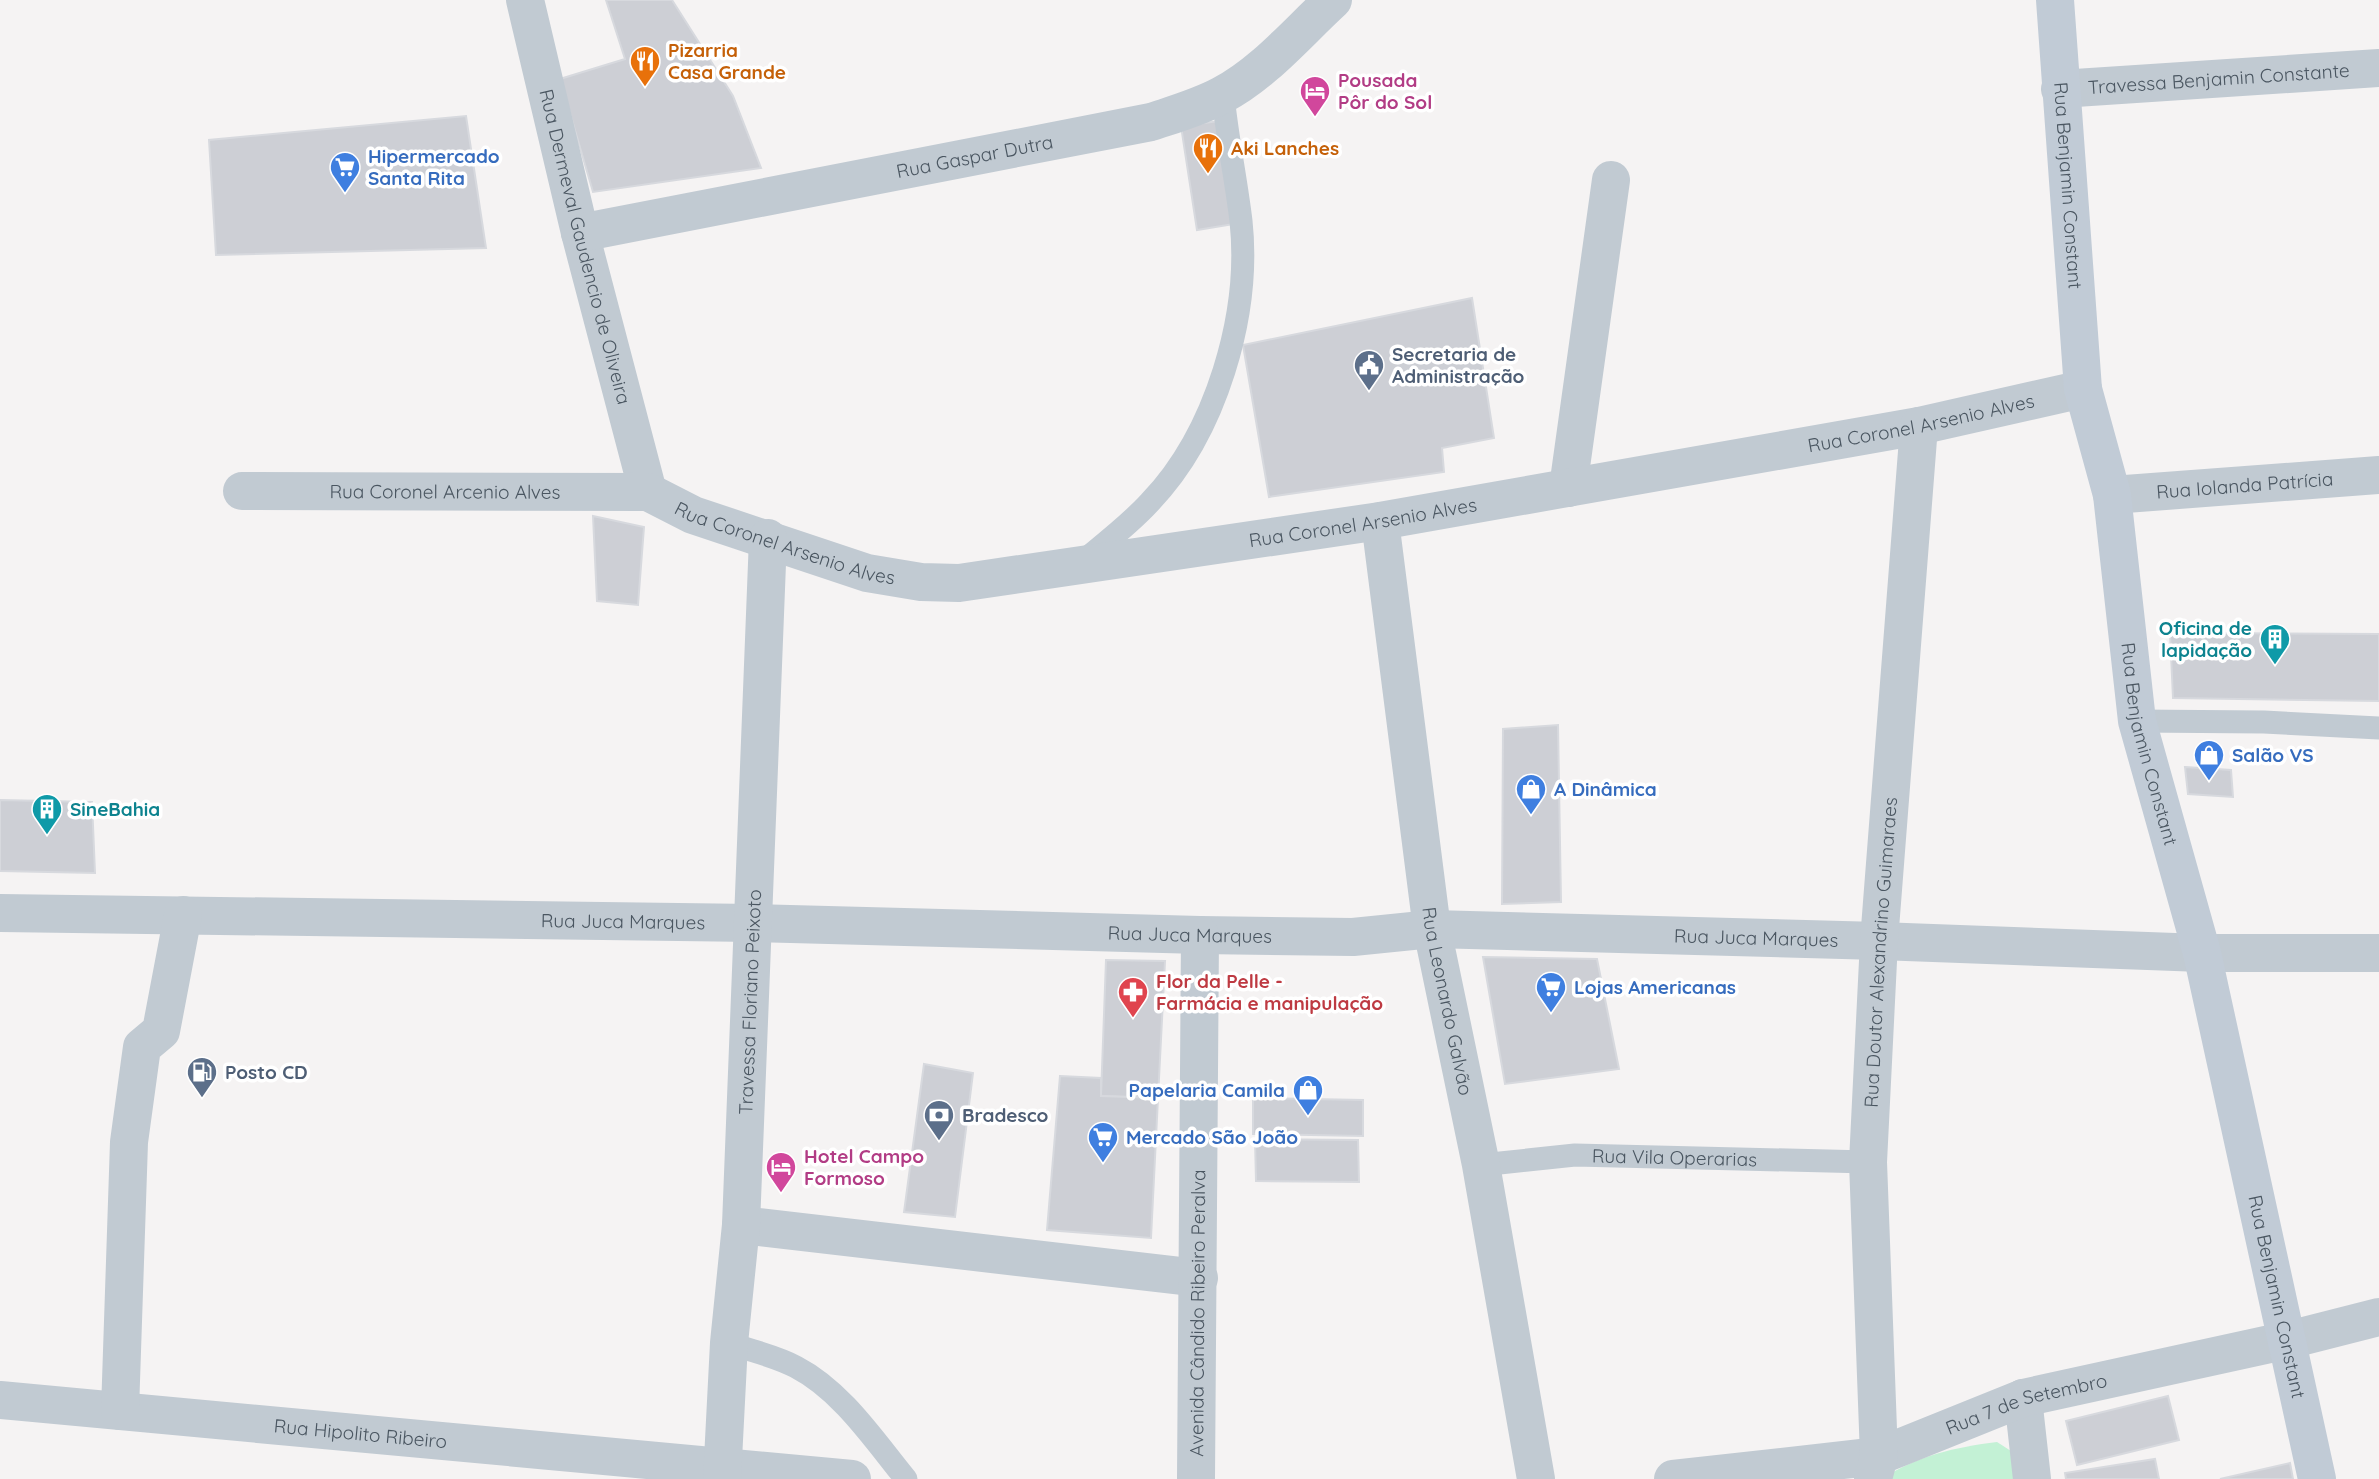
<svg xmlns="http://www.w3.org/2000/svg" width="2379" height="1479" viewBox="0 0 2379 1479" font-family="Quicksand,sans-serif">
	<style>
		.green { fill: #c3f1d5 }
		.building { fill: #cdcfd5; stroke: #d7d9de; stroke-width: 2 }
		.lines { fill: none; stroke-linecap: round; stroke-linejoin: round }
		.lane { stroke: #c1cad2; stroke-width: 23 }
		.street { stroke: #c1cad2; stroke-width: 38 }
		.secondary { stroke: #c1cbd6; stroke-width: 38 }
		.labels { text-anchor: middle; stroke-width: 7; stroke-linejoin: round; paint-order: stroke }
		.food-label { font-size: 19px; font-weight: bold; fill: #c56008; stroke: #fff; text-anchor: start }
		.street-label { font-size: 19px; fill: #4a5661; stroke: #fff }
		.hotel-label { font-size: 19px; font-weight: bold; fill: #b23c85; stroke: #fff; text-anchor: start }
		.shop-label { font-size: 19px; font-weight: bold; fill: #366cbe; stroke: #fff; text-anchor: start }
		.service-label { font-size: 19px; font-weight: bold; fill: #4e5e75; stroke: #fff; text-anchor: start }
		.culture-label { font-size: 19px; font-weight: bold; fill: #0d838f; stroke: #fff; text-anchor: end }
		.health-label { font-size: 19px; font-weight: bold; fill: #be3a42; stroke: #fff; text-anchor: start }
	</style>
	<rect width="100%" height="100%" fill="#f5f3f3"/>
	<path class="green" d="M 1997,1442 L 2011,1451 L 2014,1479 L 1882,1479 C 1916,1456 1956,1447 1997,1442 Z"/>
	<g class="building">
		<path d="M 606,0 L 672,0 L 733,96 L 761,168 L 593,192 L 560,79 L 625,59 Z"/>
		<path d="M 466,116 L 486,248 L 216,255 L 209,140 Z"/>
		<path d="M 1219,121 L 1234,224 L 1197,230 L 1181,126 Z"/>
		<path d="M 1472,298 L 1494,438 L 1442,448 L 1444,472 L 1269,497 L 1243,345 Z"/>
		<path d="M 593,516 L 644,527 L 638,605 L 597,601 Z"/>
		<path d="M 2170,633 L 2379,634 L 2379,701 L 2173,698 Z"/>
		<path d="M 1558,725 L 1561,902 L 1502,904 L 1503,729 Z"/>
		<path d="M 2185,767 L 2231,770 L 2233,797 L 2188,794 Z"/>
		<path d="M 0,800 L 92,802 L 95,873 L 0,871 Z"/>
		<path d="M 1483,957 L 1597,959 L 1619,1069 L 1505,1084 Z"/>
		<path d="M 1106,960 L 1165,961 L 1158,1098 L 1101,1096 Z"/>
		<path d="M 924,1064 L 973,1073 L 955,1217 L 904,1212 Z"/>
		<path d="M 1060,1076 L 1101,1078 L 1101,1096 L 1158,1098 L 1151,1238 L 1047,1230 Z"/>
		<path d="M 1253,1098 L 1363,1100 L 1363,1136 L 1253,1134 Z"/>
		<path d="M 1255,1139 L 1358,1140 L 1359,1182 L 1256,1181 Z"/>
		<path d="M 2168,1396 L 2179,1440 L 2077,1465 L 2066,1421 Z"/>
		<path d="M 2155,1459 L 2159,1479 L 2066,1479 L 2065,1473 Z"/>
		<path d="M 2290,1463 L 2293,1479 L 2220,1479 Z"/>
	</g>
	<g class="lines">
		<g class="lane">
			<path d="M 1082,562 C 1105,543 1130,524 1150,502 C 1216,433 1251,315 1241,221 C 1236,179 1227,137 1223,95"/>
			<path d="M 2137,721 L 2264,722 L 2379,728"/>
			<path id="s1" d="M 1481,1165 L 1575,1155 L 1868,1162"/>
			<path d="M 729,1343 C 751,1351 776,1356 796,1367 C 842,1391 874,1440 906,1479"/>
		</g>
		<g class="street">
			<path id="s2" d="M 525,0 L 580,233 L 648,492"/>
			<path id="s3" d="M 2060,89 L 2379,68"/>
			<path id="s4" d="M 580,233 L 1151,122 C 1175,114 1200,107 1222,95 C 1264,73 1298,32 1333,0"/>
			<path d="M 1568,488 L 1611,180"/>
			<path id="s5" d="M 242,491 L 648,492 L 693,515 L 867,573 L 921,582 L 959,583 L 1380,521 L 1919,426 L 2083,389"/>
			<path id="s6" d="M 2112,495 L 2379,475"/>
			<path id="s7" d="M 1380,521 L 1432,929 L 1481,1165 L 1536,1479"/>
			<path id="s8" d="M 0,913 L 754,923 L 1200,935 L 1353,937 L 1432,929 L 1879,941 L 2202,953 L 2379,953"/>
			<path d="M 741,1225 L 1199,1278"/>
			<path d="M 2023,1398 L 2032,1479"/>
			<path id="s9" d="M 0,1400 L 852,1479"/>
			<path d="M 120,1411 L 129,1142 L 142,1047 L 161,1031 L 183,915"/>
			<path id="s10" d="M 722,1479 L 729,1343 L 741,1225 L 768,538"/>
			<path id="s11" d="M 1196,1479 L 1200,935"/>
			<path id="s12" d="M 1673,1479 L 1879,1456 L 2023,1398 L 2288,1340 L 2379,1317"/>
			<path id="s13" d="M 1873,1479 L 1879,1456 L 1868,1162 L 1879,941 L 1919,426"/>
		</g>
		<path class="secondary" id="s14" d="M 2055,0 L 2083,389 L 2112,495 L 2137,721 L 2202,953 L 2317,1479"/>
	</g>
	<defs>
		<g id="restaurant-pin" transform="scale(1.575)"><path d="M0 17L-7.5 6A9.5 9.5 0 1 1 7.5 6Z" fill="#e8710a" stroke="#fff"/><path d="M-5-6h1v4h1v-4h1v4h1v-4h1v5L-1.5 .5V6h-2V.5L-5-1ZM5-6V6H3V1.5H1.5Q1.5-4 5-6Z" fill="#fff"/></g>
		<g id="hotel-pin" transform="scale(1.575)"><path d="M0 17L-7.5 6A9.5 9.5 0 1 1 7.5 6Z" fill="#d1479c" stroke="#fff"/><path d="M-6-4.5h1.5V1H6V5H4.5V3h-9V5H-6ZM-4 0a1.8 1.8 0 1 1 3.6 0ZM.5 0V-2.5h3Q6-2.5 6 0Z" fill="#fff"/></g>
		<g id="supermarket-pin" transform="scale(1.575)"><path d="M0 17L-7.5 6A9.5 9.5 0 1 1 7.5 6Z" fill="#3f7fe0" stroke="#fff"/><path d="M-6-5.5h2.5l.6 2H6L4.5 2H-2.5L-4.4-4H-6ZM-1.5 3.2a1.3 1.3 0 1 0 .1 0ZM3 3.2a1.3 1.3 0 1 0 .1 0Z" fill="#fff"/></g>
		<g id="civic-pin" transform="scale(1.575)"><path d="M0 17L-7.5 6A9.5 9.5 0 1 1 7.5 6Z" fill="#5c6f8a" stroke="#fff"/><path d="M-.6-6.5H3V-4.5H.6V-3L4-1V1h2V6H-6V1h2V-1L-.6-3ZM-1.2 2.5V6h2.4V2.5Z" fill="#fff"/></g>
		<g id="building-pin" transform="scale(1.575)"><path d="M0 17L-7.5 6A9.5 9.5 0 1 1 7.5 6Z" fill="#0f9aa8" stroke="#fff"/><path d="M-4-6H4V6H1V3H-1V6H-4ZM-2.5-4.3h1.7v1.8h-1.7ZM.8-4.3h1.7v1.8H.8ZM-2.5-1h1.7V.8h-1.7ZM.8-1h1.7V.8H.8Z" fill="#fff"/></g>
		<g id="shop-pin" transform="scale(1.575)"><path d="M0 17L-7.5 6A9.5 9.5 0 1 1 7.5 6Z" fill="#3f7fe0" stroke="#fff"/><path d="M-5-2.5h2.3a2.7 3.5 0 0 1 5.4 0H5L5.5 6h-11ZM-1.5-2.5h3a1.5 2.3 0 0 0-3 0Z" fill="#fff"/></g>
		<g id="pharmacy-pin" transform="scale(1.575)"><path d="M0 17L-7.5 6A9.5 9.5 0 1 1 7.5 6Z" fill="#e0444e" stroke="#fff"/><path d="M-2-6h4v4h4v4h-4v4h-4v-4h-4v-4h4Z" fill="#fff"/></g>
		<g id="fuel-pin" transform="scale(1.575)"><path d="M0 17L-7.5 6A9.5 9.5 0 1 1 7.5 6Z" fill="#5c6f8a" stroke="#fff"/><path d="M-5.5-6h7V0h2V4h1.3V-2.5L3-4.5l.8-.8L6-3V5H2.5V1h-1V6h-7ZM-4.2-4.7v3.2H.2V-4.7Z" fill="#fff"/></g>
		<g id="bank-pin" transform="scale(1.575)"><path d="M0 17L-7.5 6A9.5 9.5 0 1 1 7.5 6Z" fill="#5c6f8a" stroke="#fff"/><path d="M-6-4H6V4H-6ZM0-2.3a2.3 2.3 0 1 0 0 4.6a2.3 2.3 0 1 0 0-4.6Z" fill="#fff"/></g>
	</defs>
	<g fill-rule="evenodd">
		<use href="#restaurant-pin" x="645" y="61"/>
		<use href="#hotel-pin" x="1315" y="91"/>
		<use href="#restaurant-pin" x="1208" y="148"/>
		<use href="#supermarket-pin" x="345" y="167"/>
		<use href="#civic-pin" x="1369" y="365"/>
		<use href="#building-pin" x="2275" y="639"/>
		<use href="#shop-pin" x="2209" y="755"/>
		<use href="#shop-pin" x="1531" y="789"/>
		<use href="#building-pin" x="47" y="809"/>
		<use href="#supermarket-pin" x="1551" y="987"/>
		<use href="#pharmacy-pin" x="1133" y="992"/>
		<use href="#fuel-pin" x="202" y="1072"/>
		<use href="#shop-pin" x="1308" y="1090"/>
		<use href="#bank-pin" x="939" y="1115"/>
		<use href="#supermarket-pin" x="1103" y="1137"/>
		<use href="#hotel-pin" x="781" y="1167"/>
	</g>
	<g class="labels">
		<g class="food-label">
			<text x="668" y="57">Pizarria<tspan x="668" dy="22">Casa Grande</tspan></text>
			<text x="1231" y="155">Aki Lanches</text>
		</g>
		<g class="street-label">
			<text dy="7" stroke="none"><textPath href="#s3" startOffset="159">Travessa Benjamin Constante</textPath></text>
			<text dy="7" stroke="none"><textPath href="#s4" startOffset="402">Rua Gaspar Dutra</textPath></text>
			<text dy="7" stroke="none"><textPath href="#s14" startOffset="186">Rua Benjamin Constant</textPath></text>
			<text dy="7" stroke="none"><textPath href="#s2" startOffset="254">Rua Dermeval Gaudencio de Oliveira</textPath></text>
			<text dy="7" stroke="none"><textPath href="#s5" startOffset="1708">Rua Coronel Arsenio Alves</textPath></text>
			<text dy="7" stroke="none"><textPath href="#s6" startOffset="133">Rua Iolanda Patrícia</textPath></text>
			<text dy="7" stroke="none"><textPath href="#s5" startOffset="203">Rua Coronel Arcenio Alves</textPath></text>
			<text dy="7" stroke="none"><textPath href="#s5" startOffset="1141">Rua Coronel Arsenio Alves</textPath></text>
			<text dy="7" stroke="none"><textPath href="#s5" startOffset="553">Rua Coronel Arsenio Alves</textPath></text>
			<text dy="7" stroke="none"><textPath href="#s14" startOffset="752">Rua Benjamin Constant</textPath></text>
			<text dy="7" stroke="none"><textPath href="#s8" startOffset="623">Rua Juca Marques</textPath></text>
			<text dy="7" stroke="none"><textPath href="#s8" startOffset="1190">Rua Juca Marques</textPath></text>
			<text dy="7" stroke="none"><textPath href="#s8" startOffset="1757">Rua Juca Marques</textPath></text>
			<text dy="7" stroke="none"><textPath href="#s13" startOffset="528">Rua Doutor Alexandrino Guimaraes</textPath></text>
			<text dy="7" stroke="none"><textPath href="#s7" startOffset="485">Rua Leonardo Galvão</textPath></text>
			<text dy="7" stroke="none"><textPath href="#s10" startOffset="478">Travessa Floriano Peixoto</textPath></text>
			<text dy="7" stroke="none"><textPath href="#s1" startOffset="194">Rua Vila Operarias</textPath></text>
			<text dy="7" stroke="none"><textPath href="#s14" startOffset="1320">Rua Benjamin Constant</textPath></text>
			<text dy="7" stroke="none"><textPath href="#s11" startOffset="166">Avenida Cândido Ribeiro Peralva</textPath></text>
			<text dy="7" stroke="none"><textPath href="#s12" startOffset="364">Rua 7 de Setembro</textPath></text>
			<text dy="7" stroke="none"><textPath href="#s9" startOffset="362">Rua Hipolito Ribeiro</textPath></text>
		</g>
		<g class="hotel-label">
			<text x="1338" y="87">Pousada<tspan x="1338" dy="22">Pôr do Sol</tspan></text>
			<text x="804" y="1163">Hotel Campo<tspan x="804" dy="22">Formoso</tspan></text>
		</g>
		<g class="shop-label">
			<text x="368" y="163">Hipermercado<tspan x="368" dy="22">Santa Rita</tspan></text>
			<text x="2232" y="762">Salão VS</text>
			<text x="1554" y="796">A Dinâmica</text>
			<text x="1574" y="994">Lojas Americanas</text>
			<text x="1285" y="1097" text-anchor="end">Papelaria Camila</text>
			<text x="1126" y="1144">Mercado São João</text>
		</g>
		<g class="service-label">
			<text x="1392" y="361">Secretaria de<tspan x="1392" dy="22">Administração</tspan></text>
			<text x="225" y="1079">Posto CD</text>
			<text x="962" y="1122">Bradesco</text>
		</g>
		<g class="culture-label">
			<text x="2252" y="635">Oficina de<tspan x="2252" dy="22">lapidação</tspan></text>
			<text x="70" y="816" text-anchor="start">SineBahia</text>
		</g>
		<g class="health-label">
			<text x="1156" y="988">Flor da Pelle -<tspan x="1156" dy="22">Farmácia e manipulação</tspan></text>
		</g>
	</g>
</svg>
